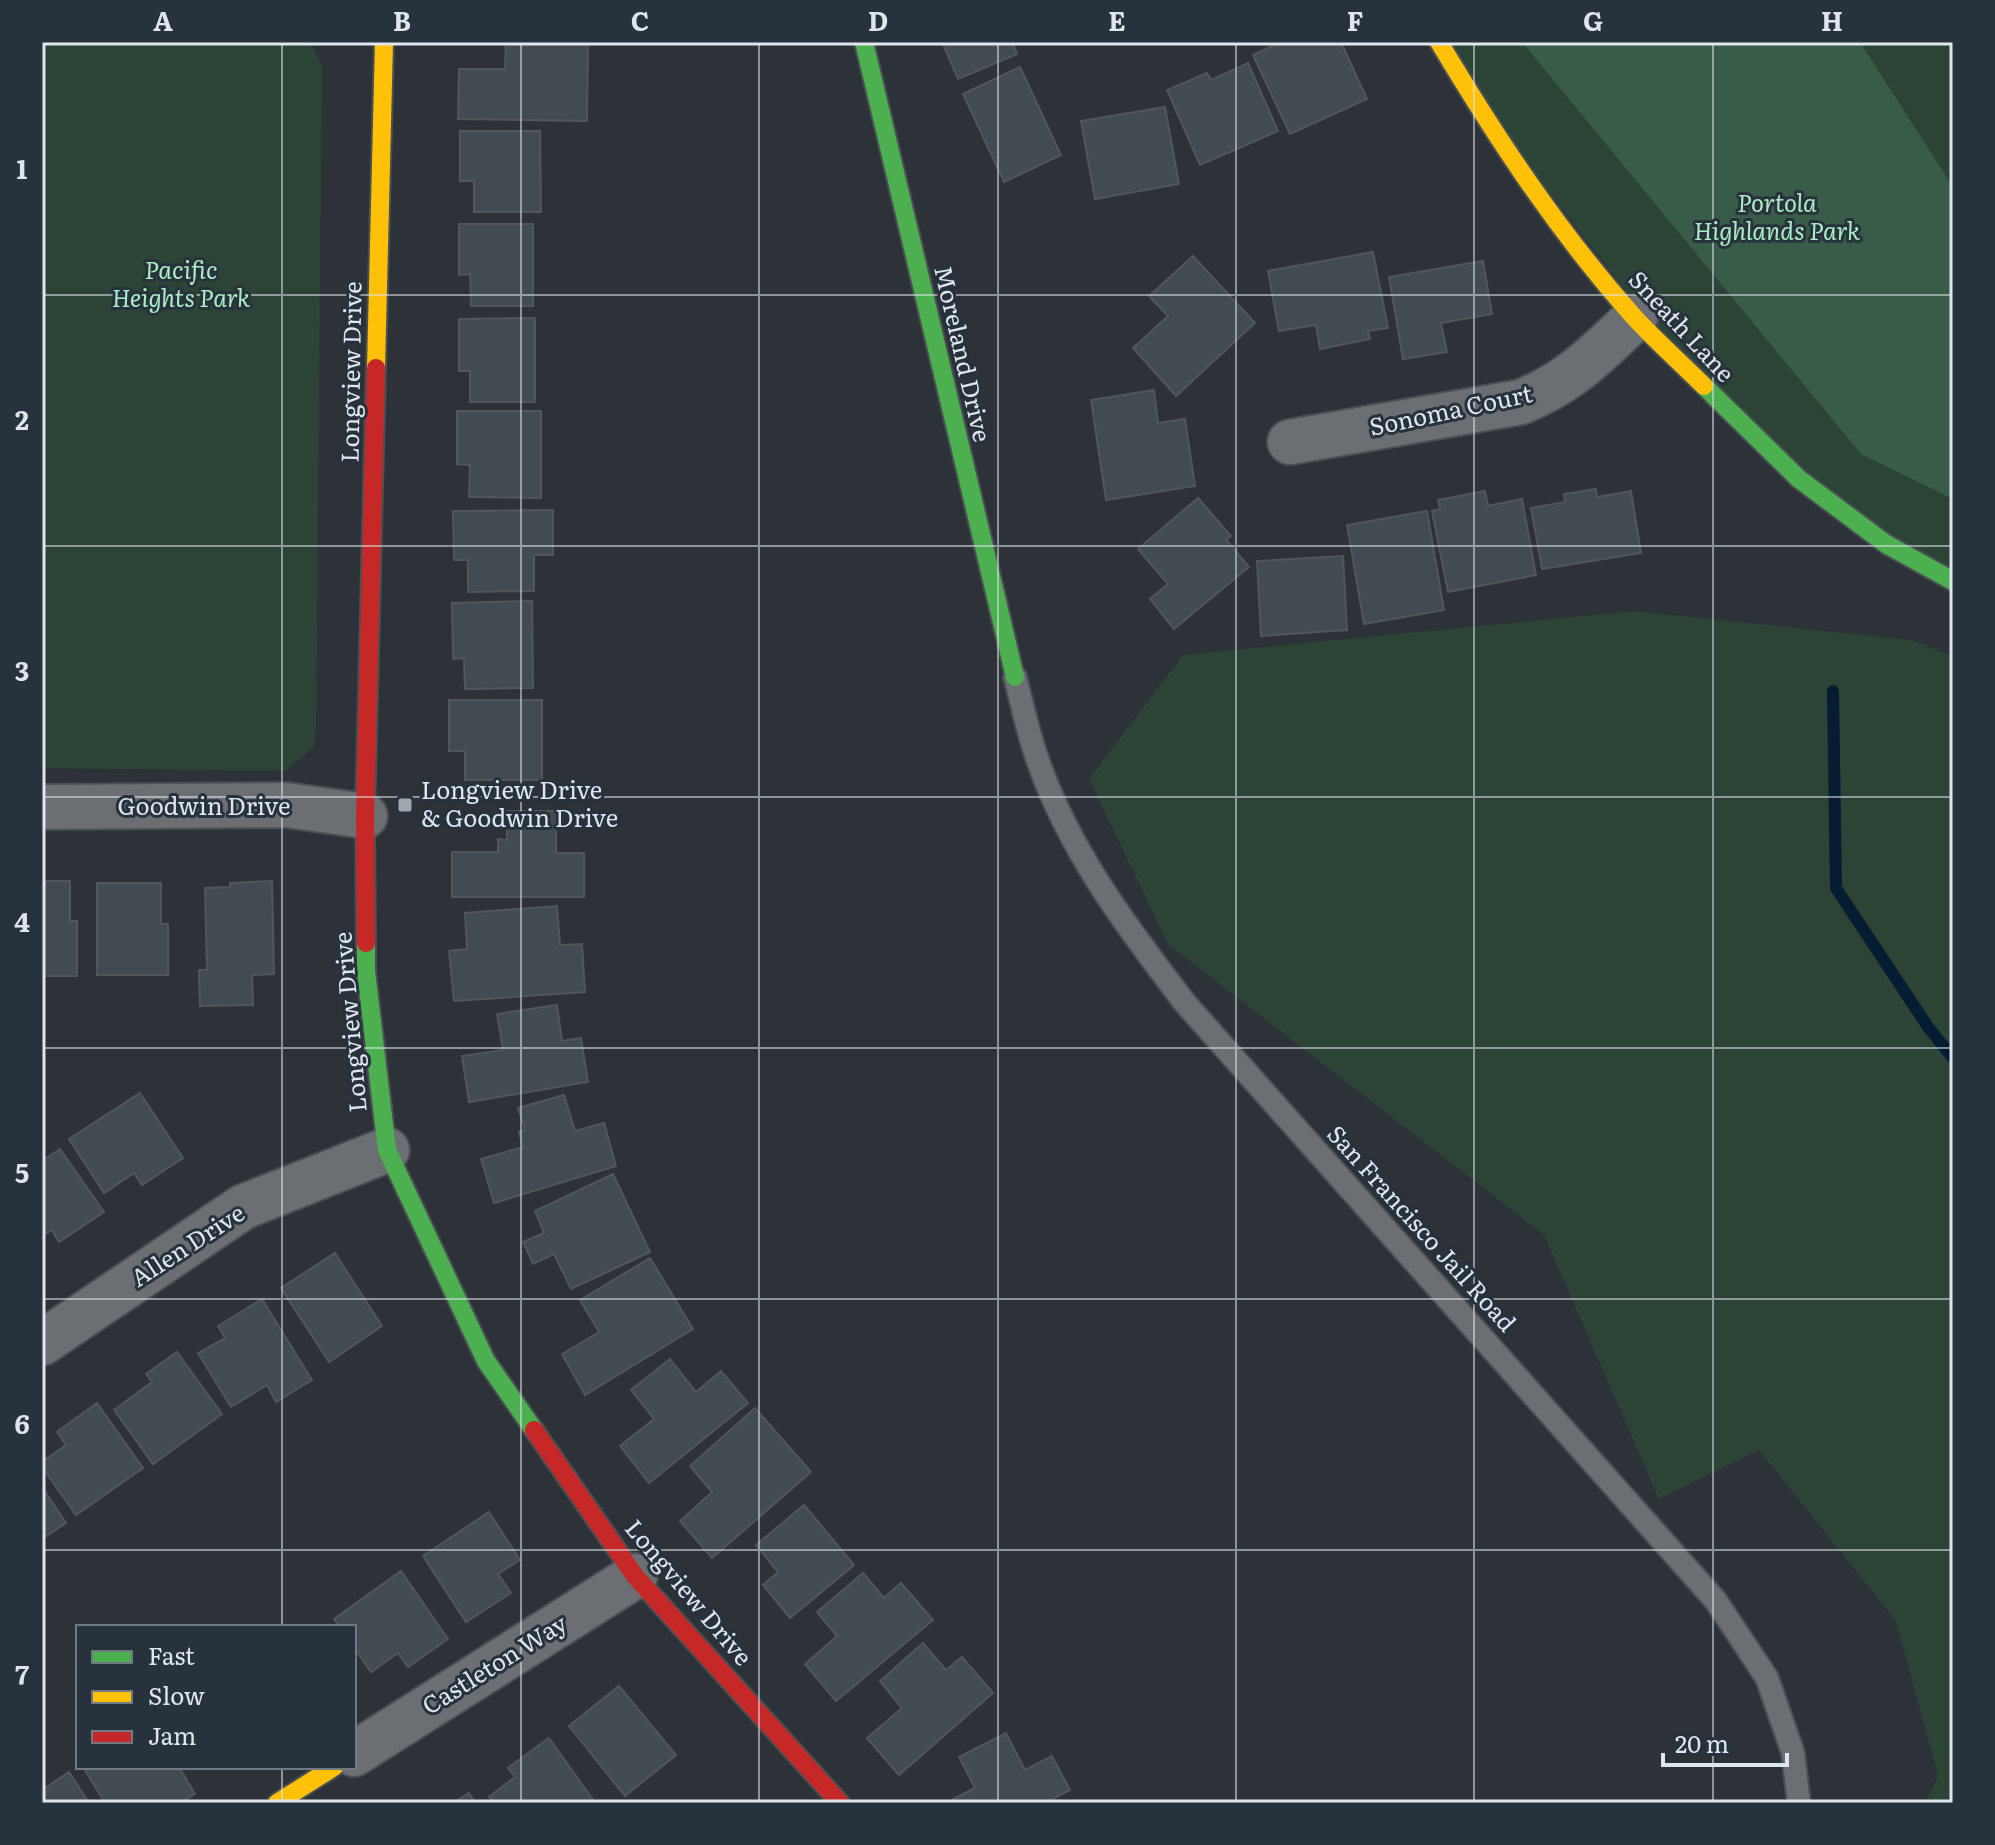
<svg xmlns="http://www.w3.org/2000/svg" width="1995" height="1845" viewBox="0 0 1995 1845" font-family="Literata,serif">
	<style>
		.green { fill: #2c4436 }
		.forest { fill: #395c48 }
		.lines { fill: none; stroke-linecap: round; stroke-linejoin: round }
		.stream { stroke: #051c33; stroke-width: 12 }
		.building { fill: #424a52; stroke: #52565b; stroke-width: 2 }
		.lane-casing { stroke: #4a4f54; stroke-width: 26 }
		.street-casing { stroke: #4a4f54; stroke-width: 48 }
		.fast-casing { stroke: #4a4f54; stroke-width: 22 }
		.slow-casing { stroke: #4a4f54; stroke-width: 22 }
		.jam-casing { stroke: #4a4f54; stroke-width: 22 }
		.lane { stroke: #6b6f74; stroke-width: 22 }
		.street { stroke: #6b6f74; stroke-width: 44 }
		.fast { stroke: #4caf50; stroke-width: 18 }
		.slow { stroke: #ffc107; stroke-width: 18 }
		.jam { stroke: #c62828; stroke-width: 18 }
		.grid { fill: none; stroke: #dfe6ed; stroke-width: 2; stroke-opacity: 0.55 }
		.poi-dot { fill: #a1a7ae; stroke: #28323d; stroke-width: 3 }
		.labels { text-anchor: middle; stroke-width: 6; stroke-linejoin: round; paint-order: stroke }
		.park-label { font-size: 24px; font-style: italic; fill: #aaecc3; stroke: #28323d }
		.street-label { font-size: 24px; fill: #dfe6ed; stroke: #28323d }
		.poi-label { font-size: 24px; fill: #dfe6ed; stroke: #28323d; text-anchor: start }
		.neatline { fill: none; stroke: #dfe6ed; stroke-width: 3 }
		.grid-label { font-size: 26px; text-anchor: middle; font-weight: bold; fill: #dfe6ed }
	</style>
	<rect width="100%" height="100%" fill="#2d3238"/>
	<g class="green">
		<path d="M 42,42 L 310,42 L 322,66 L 316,727 L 314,747 L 285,771 L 42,768 Z"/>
		<path d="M 1433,42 L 1953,42 L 1953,588 L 1709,398 Z"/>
		<path d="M 1634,611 L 1911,640 L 1953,656 L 1953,1803 L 1925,1803 L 1938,1776 L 1896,1621 L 1759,1450 L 1659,1499 L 1544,1235 L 1168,944 L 1089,779 L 1183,655 Z"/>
	</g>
	<path class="forest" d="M 1522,42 L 1860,42 L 1953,187 L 1953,499 L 1861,454 Z"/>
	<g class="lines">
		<path class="stream" d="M 1833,691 L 1836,888 L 1928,1027 L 1953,1058"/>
	</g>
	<g class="building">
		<path d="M 506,42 L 588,42 L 587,121 L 458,119 L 459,69 L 505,69 Z"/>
		<path d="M 942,42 L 1012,42 L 1017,54 L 958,79 Z"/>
		<path d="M 1281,42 L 1341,42 L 1367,99 L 1290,134 L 1253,55 Z"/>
		<path d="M 1248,63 L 1278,131 L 1200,165 L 1167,90 L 1207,73 L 1211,80 Z"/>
		<path d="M 1020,67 L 1061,155 L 1004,182 L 963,94 Z"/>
		<path d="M 1165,107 L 1179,184 L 1095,199 L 1081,121 Z"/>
		<path d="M 460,131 L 540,131 L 541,212 L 474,212 L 474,181 L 460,181 Z"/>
		<path d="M 459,224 L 533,224 L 533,306 L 471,306 L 470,274 L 459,275 Z"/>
		<path d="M 1373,252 L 1388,328 L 1368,331 L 1370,339 L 1320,349 L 1316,325 L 1279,331 L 1268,271 Z"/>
		<path d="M 1193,256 L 1255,323 L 1176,396 L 1133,348 L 1168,316 L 1149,296 Z"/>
		<path d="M 1483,261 L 1492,314 L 1441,323 L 1447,352 L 1403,359 L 1389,277 Z"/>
		<path d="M 535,318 L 535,402 L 470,402 L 470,371 L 459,371 L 459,319 Z"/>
		<path d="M 1154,390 L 1158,423 L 1185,419 L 1195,486 L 1106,500 L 1091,400 Z"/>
		<path d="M 457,411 L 541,411 L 541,498 L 469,497 L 470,465 L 457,464 Z"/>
		<path d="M 1596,489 L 1597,497 L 1631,491 L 1641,553 L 1542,569 L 1531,508 L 1565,502 L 1564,494 Z"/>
		<path d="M 1485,491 L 1488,506 L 1522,499 L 1536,575 L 1448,592 L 1432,511 L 1440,509 L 1438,500 Z"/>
		<path d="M 1198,498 L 1231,536 L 1226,540 L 1249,567 L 1174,629 L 1150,599 L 1168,584 L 1138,549 Z"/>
		<path d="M 553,510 L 553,555 L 534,555 L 534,591 L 468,592 L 468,560 L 454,560 L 453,511 Z"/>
		<path d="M 1427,511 L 1444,610 L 1364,624 L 1347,525 Z"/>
		<path d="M 1343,556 L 1347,630 L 1261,636 L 1257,561 Z"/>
		<path d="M 532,601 L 533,688 L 465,689 L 464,658 L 453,659 L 452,603 Z"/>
		<path d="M 449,700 L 542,700 L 542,780 L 465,780 L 465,751 L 449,751 Z"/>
		<path d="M 507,811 L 556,811 L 556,853 L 584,853 L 584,897 L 452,897 L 452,852 L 498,852 L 498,839 L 507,840 Z"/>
		<path d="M 42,881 L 70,881 L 70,921 L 77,921 L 77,976 L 42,976 Z"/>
		<path d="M 272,881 L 274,974 L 252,975 L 253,1005 L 200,1006 L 199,970 L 207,970 L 205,888 L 230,887 L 230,883 Z"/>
		<path d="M 97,883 L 161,883 L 161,924 L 168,924 L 168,975 L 97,975 Z"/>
		<path d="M 557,906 L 560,945 L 582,944 L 585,992 L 454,1001 L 449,951 L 467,949 L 465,913 Z"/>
		<path d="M 557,1005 L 562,1041 L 581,1038 L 588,1082 L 469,1102 L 462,1056 L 503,1050 L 497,1014 Z"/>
		<path d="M 140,1093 L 183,1158 L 142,1185 L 134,1173 L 104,1193 L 69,1139 Z"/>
		<path d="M 564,1095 L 575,1131 L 604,1123 L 616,1166 L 494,1203 L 481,1159 L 523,1147 L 519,1132 L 525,1130 L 518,1108 Z"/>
		<path d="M 60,1149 L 104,1212 L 59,1242 L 52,1230 L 42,1236 L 42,1161 Z"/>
		<path d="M 613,1174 L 650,1252 L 571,1289 L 554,1254 L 533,1264 L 523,1242 L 544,1233 L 535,1211 Z"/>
		<path d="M 335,1253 L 382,1326 L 329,1362 L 281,1288 Z"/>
		<path d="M 650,1258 L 693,1329 L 585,1395 L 562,1354 L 599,1332 L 580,1300 Z"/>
		<path d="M 262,1299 L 312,1380 L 276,1402 L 267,1385 L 231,1407 L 198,1353 L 225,1338 L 218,1326 Z"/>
		<path d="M 177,1352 L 222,1414 L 153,1464 L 114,1410 L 152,1382 L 146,1374 Z"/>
		<path d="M 670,1359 L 696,1392 L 721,1371 L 748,1403 L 649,1483 L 620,1446 L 654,1419 L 631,1390 Z"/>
		<path d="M 97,1403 L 143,1468 L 76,1515 L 42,1467 L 42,1462 L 66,1445 L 57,1432 Z"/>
		<path d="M 755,1408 L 811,1472 L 712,1558 L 680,1521 L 712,1492 L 690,1466 Z"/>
		<path d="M 42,1487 L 66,1523 L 42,1539 Z"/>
		<path d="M 804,1505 L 854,1565 L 790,1618 L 763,1585 L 778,1572 L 756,1545 Z"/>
		<path d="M 489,1512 L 520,1560 L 498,1574 L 511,1593 L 466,1622 L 423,1556 Z"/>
		<path d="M 401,1571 L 448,1639 L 408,1667 L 398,1653 L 371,1672 L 354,1648 L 354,1627 L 340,1627 L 334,1619 Z"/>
		<path d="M 863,1573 L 884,1598 L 901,1583 L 933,1620 L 836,1701 L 805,1664 L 837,1636 L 817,1612 Z"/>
		<path d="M 923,1643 L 946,1670 L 962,1657 L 993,1693 L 899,1775 L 867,1738 L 902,1708 L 880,1681 Z"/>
		<path d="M 619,1686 L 676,1755 L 625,1796 L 569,1726 Z"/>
		<path d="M 1006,1733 L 1025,1770 L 1052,1756 L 1070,1790 L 1045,1803 L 946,1803 L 975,1788 L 959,1757 Z"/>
		<path d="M 549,1738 L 594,1801 L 494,1803 L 489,1797 L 515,1777 L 508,1768 Z"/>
		<path d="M 83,1767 L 179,1767 L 195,1794 L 180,1803 L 105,1803 Z"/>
		<path d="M 69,1772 L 89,1803 L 42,1803 L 42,1790 Z"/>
		<path d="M 469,1793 L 475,1803 L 453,1803 Z"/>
	</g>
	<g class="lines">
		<g class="lane-casing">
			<path id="lane" d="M 1015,677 C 1022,703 1027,729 1036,755 C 1067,848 1126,926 1185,1003 L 1716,1601 L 1767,1678 L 1793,1753 L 1799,1803"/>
		</g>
		<g class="street-casing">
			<g id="street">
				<path d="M 1290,442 L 1521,402 C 1572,381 1595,355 1635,318"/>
				<path d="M 42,807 L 286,805 L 365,816"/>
				<path d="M 42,1343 L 243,1207 L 387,1150"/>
				<path d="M 354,1754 L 635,1576"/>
			</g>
		</g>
		<g class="fast-casing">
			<g id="fast">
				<path d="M 864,42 L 1015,677"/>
				<path d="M 1704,386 L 1799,479 L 1886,544 L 1953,581"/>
				<path d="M 366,943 L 366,971 L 387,1150 L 486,1361 L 534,1430"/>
			</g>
		</g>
		<g class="slow-casing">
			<g id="slow">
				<path d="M 1439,42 C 1497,139 1559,233 1634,317 C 1656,341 1681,363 1704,386"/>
				<path d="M 376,368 L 384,42"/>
				<path d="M 277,1803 L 334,1767"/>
			</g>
		</g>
		<g class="jam-casing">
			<g id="jam">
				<path d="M 366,943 L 365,816 L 376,368"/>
				<path d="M 534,1430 L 635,1576 L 840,1803"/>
			</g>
		</g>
		<use href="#lane" class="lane"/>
		<use href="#street" class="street"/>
		<use href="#fast" class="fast"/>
		<use href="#slow" class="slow"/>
		<use href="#jam" class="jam"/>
	</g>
	<path class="grid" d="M 282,42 L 282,1627M 521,42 L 521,1803M 759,42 L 759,1803M 998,42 L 998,1803M 1236,42 L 1236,1803M 1474,42 L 1474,1803M 1713,42 L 1713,1803M 42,295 L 1953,295M 42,546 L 1953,546M 42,797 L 1953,797M 42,1048 L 1953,1048M 42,1299 L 1953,1299M 42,1550 L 1953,1550M 282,1767 L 282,1803"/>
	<rect class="poi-dot" x="397" y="797" width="16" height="16" rx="4"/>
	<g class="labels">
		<g class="park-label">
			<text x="1777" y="212">Portola<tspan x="1777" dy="28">Highlands Park</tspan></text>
			<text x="181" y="279">Pacific<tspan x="181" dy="28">Heights Park</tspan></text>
		</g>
		<g class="street-label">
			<text transform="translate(1681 327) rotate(47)" y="8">Sneath Lane</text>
			<text transform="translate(962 354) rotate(77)" y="8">Moreland Drive</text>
			<text transform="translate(352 372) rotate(-89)" y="8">Longview Drive</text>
			<text transform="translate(1451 411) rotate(-12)" y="8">Sonoma Court</text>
			<text x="204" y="815">Goodwin Drive</text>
			<text transform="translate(351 1022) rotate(-95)" y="8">Longview Drive</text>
			<text transform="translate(1421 1229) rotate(48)" y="8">San Francisco Jail Road</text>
			<text transform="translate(188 1246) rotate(-33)" y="8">Allen Drive</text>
			<text transform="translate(688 1593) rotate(50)" y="8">Longview Drive</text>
			<text transform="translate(495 1665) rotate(-32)" y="8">Castleton Way</text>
		</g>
		<g class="poi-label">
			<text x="421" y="799">Longview Drive<tspan x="421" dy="28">&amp; Goodwin Drive</tspan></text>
		</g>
	</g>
	<rect width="1995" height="1845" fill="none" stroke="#28323d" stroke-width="88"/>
	<rect x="76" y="1625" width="280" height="144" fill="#28323d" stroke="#717a83" stroke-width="2"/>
	<rect x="92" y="1651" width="40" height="12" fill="#4caf50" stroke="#717a83" stroke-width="2"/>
	<text x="148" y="1665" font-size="24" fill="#dfe6ed">Fast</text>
	<rect x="92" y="1691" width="40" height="12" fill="#ffc107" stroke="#717a83" stroke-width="2"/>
	<text x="148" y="1705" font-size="24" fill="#dfe6ed">Slow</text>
	<rect x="92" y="1731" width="40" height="12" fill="#c62828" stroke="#717a83" stroke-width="2"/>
	<text x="148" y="1745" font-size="24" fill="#dfe6ed">Jam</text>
	<path d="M1663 1753v12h124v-12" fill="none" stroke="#dfe6ed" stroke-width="4"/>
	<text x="1675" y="1753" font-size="24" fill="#dfe6ed" stroke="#28323d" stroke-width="6" paint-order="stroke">20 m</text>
	<rect x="44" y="44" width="1907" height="1757" class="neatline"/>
	<g class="grid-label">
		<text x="163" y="31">A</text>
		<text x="402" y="31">B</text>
		<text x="640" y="31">C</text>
		<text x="878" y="31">D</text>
		<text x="1117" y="31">E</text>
		<text x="1355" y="31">F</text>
		<text x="1593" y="31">G</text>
		<text x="1832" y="31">H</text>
		<text x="22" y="179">1</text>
		<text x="22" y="430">2</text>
		<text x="22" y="681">3</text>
		<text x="22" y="932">4</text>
		<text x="22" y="1183">5</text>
		<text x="22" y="1434">6</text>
		<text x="22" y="1685">7</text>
	</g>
</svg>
